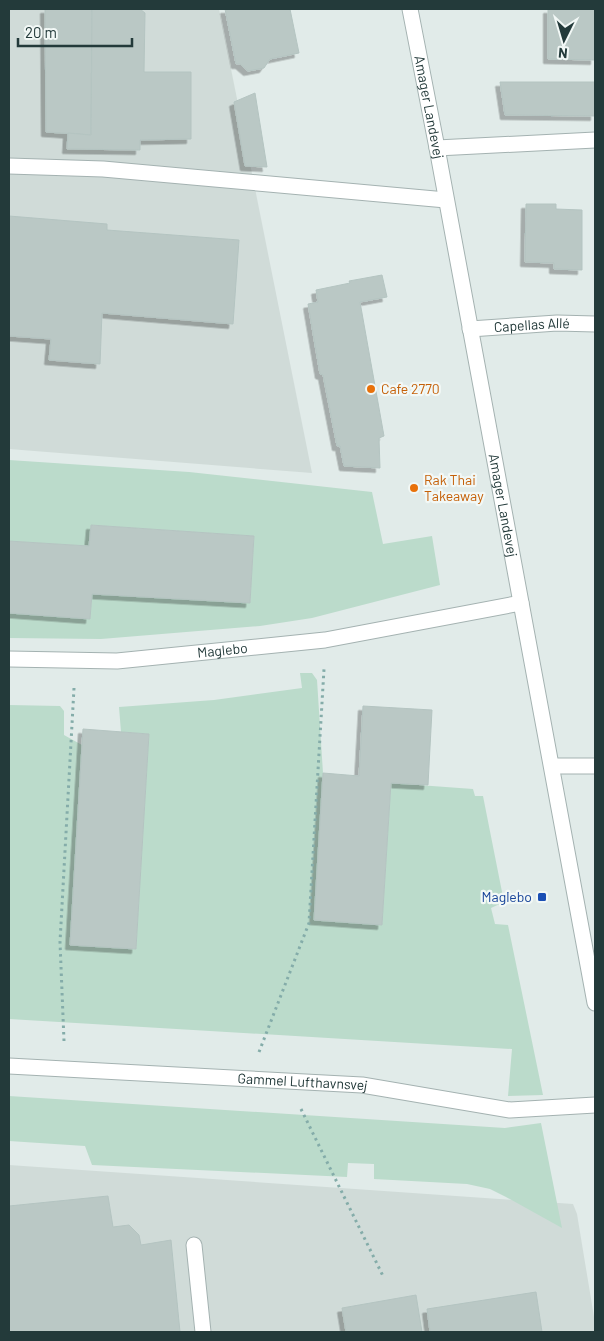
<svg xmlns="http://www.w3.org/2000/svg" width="604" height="1341" viewBox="0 0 604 1341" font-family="Barlow,sans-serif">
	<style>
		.built { fill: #d0dbd8 }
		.green { fill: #bbdbcb }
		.building { fill: #bac8c5; stroke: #b4c4c1; filter: url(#shadow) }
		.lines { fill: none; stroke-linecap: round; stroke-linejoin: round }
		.minor-casing { stroke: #a4b2b1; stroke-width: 17 }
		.path { stroke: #84aca9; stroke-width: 3; stroke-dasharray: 2.5 4; stroke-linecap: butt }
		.minor { stroke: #fff; stroke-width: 15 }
		.food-dot { fill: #e8710a; stroke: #f2f8f6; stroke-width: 2 }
		.transit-dot { fill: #1a4fb4; stroke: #f2f8f6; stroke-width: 2 }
		.labels { text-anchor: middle; stroke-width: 4.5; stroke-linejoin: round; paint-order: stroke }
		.street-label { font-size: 14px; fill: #233a3a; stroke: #f2f8f6 }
		.food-label { font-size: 14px; fill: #c56008; stroke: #f2f8f6; text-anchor: start }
		.transit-label { font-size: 14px; fill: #164399; stroke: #f2f8f6; text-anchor: end }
	</style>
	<defs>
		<filter id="shadow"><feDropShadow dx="-4.5" dy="4.5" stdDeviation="0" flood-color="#0004"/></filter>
	</defs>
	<rect width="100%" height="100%" fill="#e1ebe9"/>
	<g class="built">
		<path d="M 9,9 L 219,9 L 312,473 L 9,449 Z"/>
		<path d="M 9,1165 L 573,1204 L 577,1214 L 595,1323 L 595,1332 L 9,1332 Z"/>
	</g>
	<g class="green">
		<path d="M 9,460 L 189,472 L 372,492 L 383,544 L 432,536 L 440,585 L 312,618 L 260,626 L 101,639 L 9,638 L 9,613 L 90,619 L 92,594 L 250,603 L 254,536 L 91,525 L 89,546 L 9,541 Z"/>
		<path d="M 300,673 L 312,673 L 317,680 L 323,773 L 315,920 L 382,925 L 391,783 L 473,789 L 475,796 L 483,796 L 504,902 L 491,908 L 495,924 L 508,925 L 543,1095 L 508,1096 L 512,1049 L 9,1019 L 9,705 L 60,706 L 64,711 L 64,735 L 82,745 L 70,945 L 136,949 L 149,734 L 121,732 L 119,707 L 214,700 L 302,688 Z"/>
		<path d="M 9,1096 L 505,1128 L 541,1123 L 562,1228 L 506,1197 L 490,1189 L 467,1184 L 374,1179 L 374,1164 L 348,1163 L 347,1177 L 92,1165 L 85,1146 L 9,1141 Z"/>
	</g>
	<g class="building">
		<path d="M 45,9 L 92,9 L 91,135 L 46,132 Z"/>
		<path d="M 92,9 L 140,9 L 145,13 L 144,72 L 191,72 L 191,139 L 140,140 L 140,150 L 67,149 L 68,133 L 91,135 Z"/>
		<path d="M 225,9 L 290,9 L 299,53 L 270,59 L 264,68 L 248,71 L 240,64 L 236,64 Z"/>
		<path d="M 548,9 L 595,9 L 595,60 L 548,59 Z"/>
		<path d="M 500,82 L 595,82 L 595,116 L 505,115 Z"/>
		<path d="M 255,93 L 267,167 L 245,166 L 234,102 Z"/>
		<path d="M 526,204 L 556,204 L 556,209 L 582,210 L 582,270 L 554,269 L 554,263 L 525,262 Z"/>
		<path d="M 9,216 L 107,224 L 107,230 L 239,240 L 233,324 L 102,313 L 100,364 L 49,360 L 51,339 L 9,336 Z"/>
		<path d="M 382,275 L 387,297 L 360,302 L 384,436 L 379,438 L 380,468 L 344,466 L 340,446 L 337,446 L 323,375 L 320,374 L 308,304 L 318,302 L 316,290 L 350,283 L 349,281 Z"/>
		<path d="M 91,525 L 254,536 L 250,603 L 92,594 L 90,619 L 9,613 L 9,541 L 89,546 Z"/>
		<path d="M 363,706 L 432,710 L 428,785 L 391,783 L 382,925 L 314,920 L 323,773 L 359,776 Z"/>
		<path d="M 83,729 L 149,734 L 136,949 L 70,945 Z"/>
		<path d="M 108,1196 L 113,1227 L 129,1225 L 139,1235 L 141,1245 L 171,1240 L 180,1332 L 9,1332 L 9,1206 Z"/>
		<path d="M 536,1292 L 542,1332 L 430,1332 L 427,1309 Z"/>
		<path d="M 416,1295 L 422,1332 L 346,1332 L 342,1308 Z"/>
	</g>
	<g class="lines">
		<g class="minor-casing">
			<g id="minor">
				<path id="s1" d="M 410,9 L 437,148 L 595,1003"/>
				<path d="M 437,148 L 595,140"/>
				<path d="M 9,166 L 103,169 L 446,200"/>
				<path id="s2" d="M 470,329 L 557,323 L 595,324"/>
				<path id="s3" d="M 9,659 L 117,661 L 325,640 L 521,603"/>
				<path d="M 552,766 L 595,766"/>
				<path id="s4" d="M 9,1066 L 362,1085 L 510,1110 L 595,1105"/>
				<path d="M 194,1245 L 203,1332"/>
			</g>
		</g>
		<g class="path">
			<path d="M 64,1041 L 60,942 L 74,688"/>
			<path d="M 259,1052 L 309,923 L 324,669"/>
			<path d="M 301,1109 L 383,1276"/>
		</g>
		<use href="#minor" class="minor"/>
	</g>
	<g class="food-dot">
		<circle cx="371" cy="389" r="5"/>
		<circle cx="414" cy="488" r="5"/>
	</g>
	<rect class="transit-dot" x="537" y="892" width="10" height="10" rx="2.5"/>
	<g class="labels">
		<g class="street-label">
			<text dy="5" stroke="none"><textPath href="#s1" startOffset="100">Amager Landevej</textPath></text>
			<text dy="5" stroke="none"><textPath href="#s2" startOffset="62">Capellas Allé</textPath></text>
			<text dy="5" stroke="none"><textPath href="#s1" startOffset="505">Amager Landevej</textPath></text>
			<text dy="5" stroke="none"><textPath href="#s3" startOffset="214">Maglebo</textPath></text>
			<text dy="5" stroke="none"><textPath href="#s4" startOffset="294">Gammel Lufthavnsvej</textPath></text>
		</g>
		<g class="food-label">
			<text x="381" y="394">Cafe 2770</text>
			<text x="424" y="485">Rak Thai<tspan x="424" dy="16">Takeaway</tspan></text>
		</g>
		<g class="transit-label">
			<text x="532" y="902">Maglebo</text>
		</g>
	</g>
	<rect width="604" height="1341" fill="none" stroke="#233a3a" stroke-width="20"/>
	<g transform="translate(564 40) rotate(185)" stroke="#f2f8f6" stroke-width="4" paint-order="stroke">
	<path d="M0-4L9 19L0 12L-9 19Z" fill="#233a3a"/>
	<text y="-8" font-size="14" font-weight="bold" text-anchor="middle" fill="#233a3a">N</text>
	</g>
	<path d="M18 38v8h114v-8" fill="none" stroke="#233a3a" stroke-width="2.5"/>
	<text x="25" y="38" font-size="15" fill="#233a3a" stroke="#f2f8f6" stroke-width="4" paint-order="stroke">20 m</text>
</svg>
